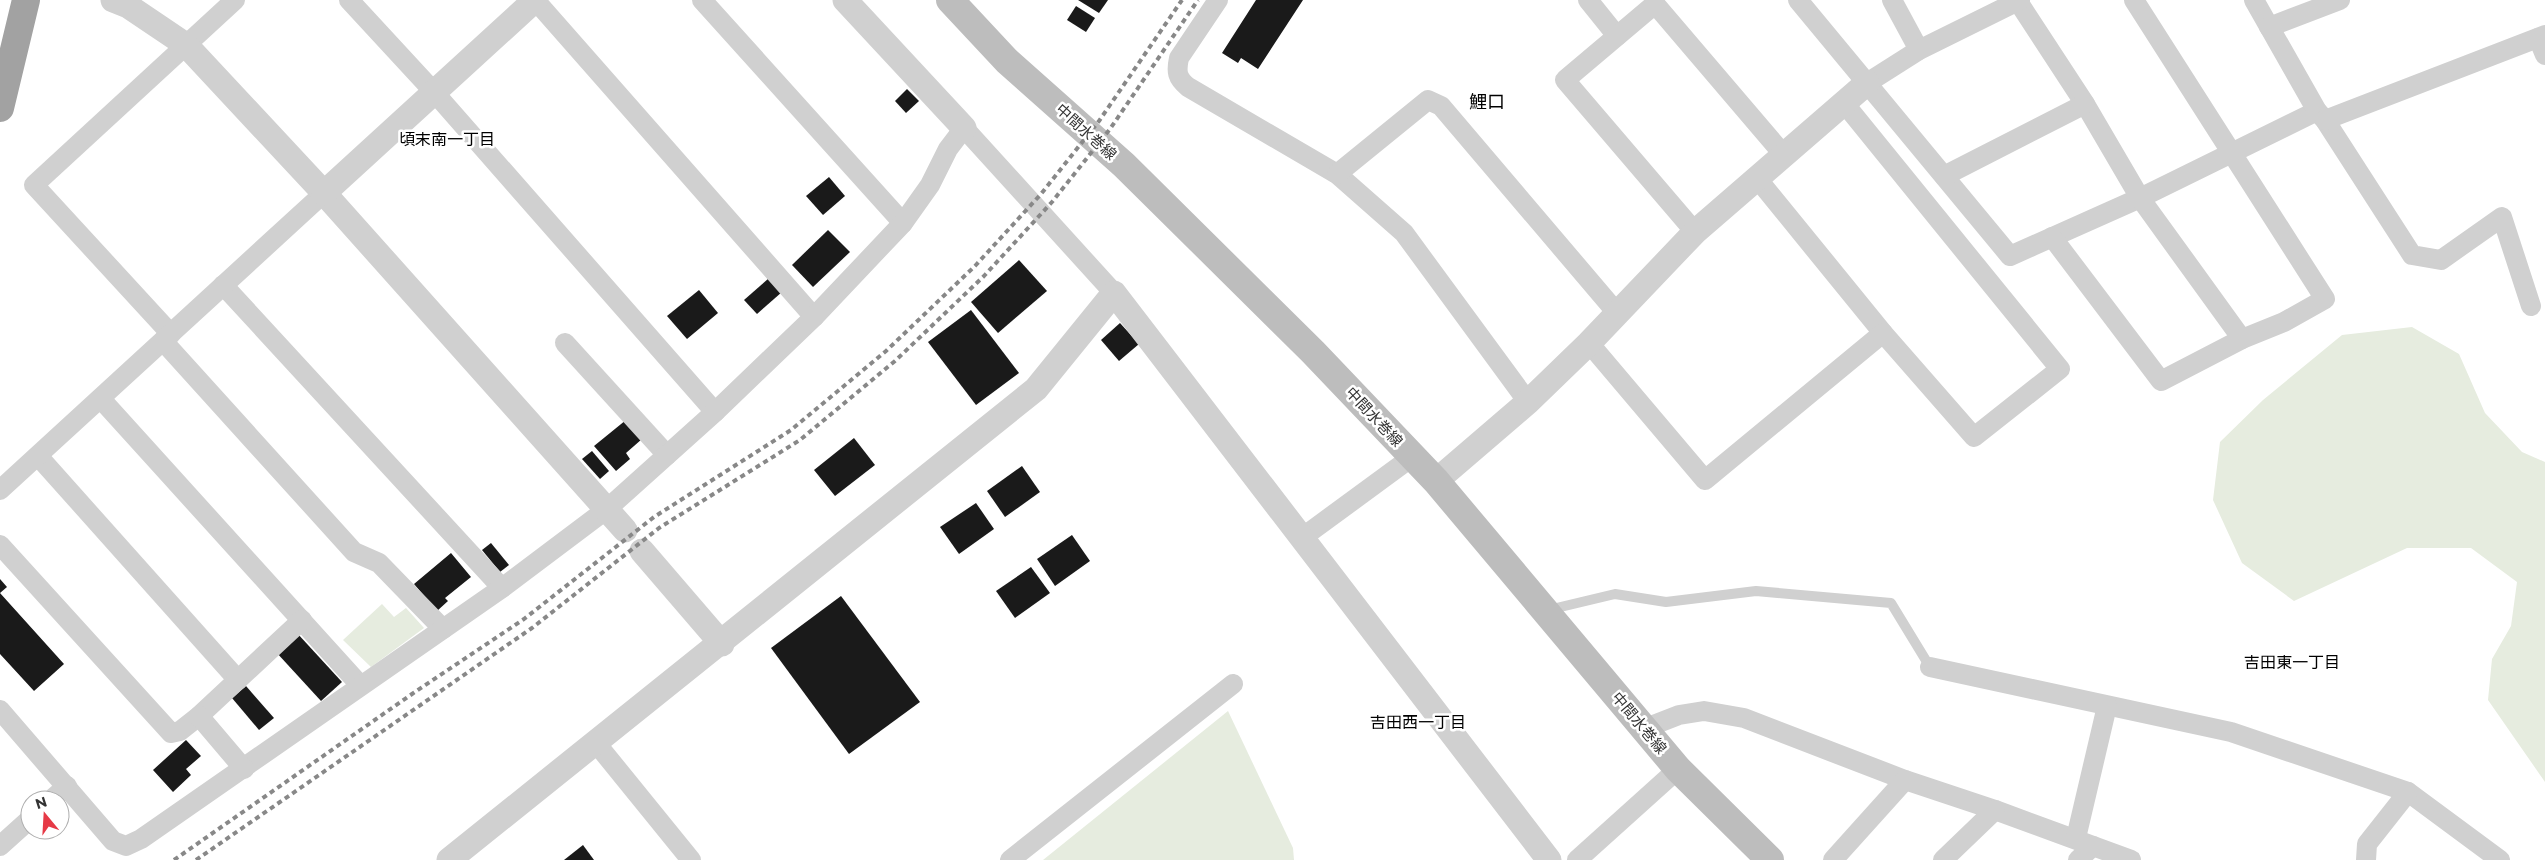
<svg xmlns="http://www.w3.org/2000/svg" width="2545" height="860" viewBox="0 0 2545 860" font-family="Montserrat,'Noto Sans JP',sans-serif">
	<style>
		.green { fill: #e6ecdf }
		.building { fill: #1a1a1a }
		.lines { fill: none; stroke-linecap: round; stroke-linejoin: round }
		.service { stroke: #d0d0d0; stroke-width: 10 }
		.minor { stroke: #d0d0d0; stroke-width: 20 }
		.tertiary { stroke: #d0d0d0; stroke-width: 25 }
		.secondary { stroke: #bdbdbd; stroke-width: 28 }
		.trunk { stroke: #a2a2a2; stroke-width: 28 }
		.rail { stroke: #888; stroke-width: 4; stroke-dasharray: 5 4; stroke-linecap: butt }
		.labels { text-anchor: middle; stroke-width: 5; stroke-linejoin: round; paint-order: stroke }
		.street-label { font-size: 15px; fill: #333; stroke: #fff }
		.neighbourhood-label { font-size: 16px; fill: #000; stroke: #fff }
		.quarter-label { font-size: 18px; fill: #000; stroke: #fff }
	</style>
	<rect width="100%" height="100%" fill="#fff"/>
	<g class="green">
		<path d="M 2412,327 L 2459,354 L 2485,413 L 2522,452 L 2545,462 L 2545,782 L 2488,700 L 2492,659 L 2511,626 L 2517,582 L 2471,548 L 2407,548 L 2294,601 L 2242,563 L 2213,500 L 2220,442 L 2263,400 L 2342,335 Z"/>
		<path d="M 382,604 L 394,617 L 406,608 L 424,628 L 371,667 L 343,640 Z"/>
		<path d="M 1228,711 L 1293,848 L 1294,860 L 1043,860 Z"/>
	</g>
	<g class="building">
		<path d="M 1078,0 L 1108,0 L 1099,13 Z"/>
		<path d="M 1256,0 L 1303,0 L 1258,69 L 1241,58 L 1238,63 L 1222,53 Z"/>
		<path d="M 1076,6 L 1095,18 L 1086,32 L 1067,20 Z"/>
		<path d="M 907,89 L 919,101 L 906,113 L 895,101 Z"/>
		<path d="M 829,177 L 845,196 L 823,215 L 806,196 Z"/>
		<path d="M 828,230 L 850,252 L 813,287 L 792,265 Z"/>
		<path d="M 1019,260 L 1047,291 L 998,333 L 971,302 Z"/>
		<path d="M 769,278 L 782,292 L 757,314 L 744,300 Z"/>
		<path d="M 699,290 L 718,313 L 687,339 L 667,316 Z"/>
		<path d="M 971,310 L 1019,373 L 976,405 L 928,342 Z"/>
		<path d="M 1120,323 L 1139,344 L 1119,361 L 1101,340 Z"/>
		<path d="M 626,420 L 642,439 L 626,453 L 630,459 L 616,471 L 594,446 Z"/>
		<path d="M 854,438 L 875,465 L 835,496 L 814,470 Z"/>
		<path d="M 592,451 L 609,471 L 600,479 L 582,459 Z"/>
		<path d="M 1022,466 L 1040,492 L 1005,517 L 987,491 Z"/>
		<path d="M 976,503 L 994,529 L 959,554 L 940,527 Z"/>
		<path d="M 1072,535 L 1090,561 L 1055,586 L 1037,559 Z"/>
		<path d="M 491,543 L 509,565 L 500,572 L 482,550 Z"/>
		<path d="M 451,553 L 471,577 L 445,598 L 448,601 L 437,611 L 414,584 Z"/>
		<path d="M 1031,567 L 1050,593 L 1015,618 L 996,591 Z"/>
		<path d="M 0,579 L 7,587 L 0,593 L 64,664 L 34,691 L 0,654 Z"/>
		<path d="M 841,596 L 920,702 L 849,754 L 771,648 Z"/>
		<path d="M 297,633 L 342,682 L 321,701 L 276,652 Z"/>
		<path d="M 246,686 L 274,718 L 259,730 L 232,698 Z"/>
		<path d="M 186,740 L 201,756 L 186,769 L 191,775 L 173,792 L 153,770 Z"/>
		<path d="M 583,845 L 594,860 L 564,860 Z"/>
	</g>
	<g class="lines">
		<path class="service" d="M 1548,610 L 1615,594 L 1666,602 L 1756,591 L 1891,603 L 1930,667"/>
		<g class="minor">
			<path d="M 349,0 L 434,92 L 715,412"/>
			<path d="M 535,0 L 814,317"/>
			<path d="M 702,0 L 903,223"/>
			<path d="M 1218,0 L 1179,58 C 1176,72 1177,78 1188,87 L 1337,174 L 1404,233 L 1528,402"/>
			<path d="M 1588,0 L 1617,36"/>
			<path d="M 1798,0 L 2010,256 L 2140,198 L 2317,111"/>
			<path d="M 1892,0 L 1919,50"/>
			<path d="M 2017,0 L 2085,104 L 2140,198 L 2242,339"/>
			<path d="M 2254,0 L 2317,111 L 2325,120 L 2412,255 L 2441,260 L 2502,217 L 2531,306"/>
			<path d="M 2269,27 L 2340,0"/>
			<path d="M 2538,38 L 2545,55"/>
			<path d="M 1867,83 L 1919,50 L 2020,0"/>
			<path d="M 2325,120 L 2545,35"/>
			<path d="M 1337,174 L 1428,100 L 1441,106 L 1617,313"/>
			<path d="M 1944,176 L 2085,104"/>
			<path d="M 1756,177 L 1883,333"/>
			<path d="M 1695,232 L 1565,80 L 1655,4 L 1783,154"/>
			<path d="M 2052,237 L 2161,381 L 2242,339 L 2284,322 L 2325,299 L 2134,0"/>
			<path d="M 223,285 L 502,588"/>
			<path d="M 171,334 L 34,185 L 235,0"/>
			<path d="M 163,341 L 354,552 L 379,563 L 443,629"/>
			<path d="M 565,343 L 667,455"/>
			<path d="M 1589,343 L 1705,480 L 1883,333 L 1974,437 L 2060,369 L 1844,103"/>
			<path d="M 101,399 L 360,685"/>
			<path d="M 38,456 L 238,680"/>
			<path d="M 0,490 L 324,193"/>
			<path d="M 1303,537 L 1412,457"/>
			<path d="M 0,545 L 171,733 L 180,731 L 199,716 L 302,620"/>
			<path d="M 1930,667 L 2231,732 L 2408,792 L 2500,860"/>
			<path d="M 0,710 L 113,841 L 126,846 L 141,839 L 502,588 L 607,509 L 715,412 L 814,317 L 903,223 L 930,185 L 948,149 L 964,128 L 1114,293"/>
			<path d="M 199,716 L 244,769"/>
			<path d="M 1643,729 L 1679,715 L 1704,711 L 1744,718 L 1905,780 L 1995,810 L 2131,860"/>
			<path d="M 596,743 L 691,860"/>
			<path d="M 51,800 L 67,786"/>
			<path d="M 2076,838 L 2107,706"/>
			<path d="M 0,846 L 30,819"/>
			<path d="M 1010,860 L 1233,684"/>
			<path d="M 1577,860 L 1678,769"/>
			<path d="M 1833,860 L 1905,780"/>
			<path d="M 1943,860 L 1995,810"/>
			<path d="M 2078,860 L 2093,846"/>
			<path d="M 2366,860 L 2367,844 L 2408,792"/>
		</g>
		<g class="tertiary">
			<path d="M 113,0 L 128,6 L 186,45 L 324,193 L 625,530"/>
			<path d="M 845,0 L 964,128"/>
			<path d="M 324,193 L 535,0"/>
			<path d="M 1436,481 L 1528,402 L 1589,343 L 1695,232 L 1867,83"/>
			<path d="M 642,551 L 722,644"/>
			<path d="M 449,860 L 1036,389 L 1114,293 L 1549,860"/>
		</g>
		<path class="secondary" d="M 950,0 L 1007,61 L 1124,165 L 1313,352 L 1436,481 L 1678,769 L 1770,860"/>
		<path class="trunk" d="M 0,108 L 26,0"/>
		<g class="rail">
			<path d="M 174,860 L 412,694 L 524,619 L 654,517 L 791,430 L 886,351 L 975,266 L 1041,194 L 1099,121 L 1182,0"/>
			<path d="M 196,860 L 532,628 L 659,528 L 800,440 L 895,361 L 984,276 L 1052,202 L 1110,129 L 1198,0"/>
		</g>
	</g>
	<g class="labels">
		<g class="street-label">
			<text transform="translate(1086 132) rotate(42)" y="5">中間水巻線</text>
			<text transform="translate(1374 417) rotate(47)" y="5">中間水巻線</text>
			<text transform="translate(1639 723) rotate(50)" y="5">中間水巻線</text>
		</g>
		<g class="neighbourhood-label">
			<text x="447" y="145">頃末南一丁目</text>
			<text x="2292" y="668">吉田東一丁目</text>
			<text x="1418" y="728">吉田西一丁目</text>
		</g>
		<g class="quarter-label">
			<text x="1487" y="108">鯉口</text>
		</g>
	</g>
	<g transform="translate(45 815) rotate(342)"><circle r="24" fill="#ffffff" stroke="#adadad"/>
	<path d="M0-4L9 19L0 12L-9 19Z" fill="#e63946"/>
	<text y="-8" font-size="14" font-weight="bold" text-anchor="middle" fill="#333333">N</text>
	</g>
</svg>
